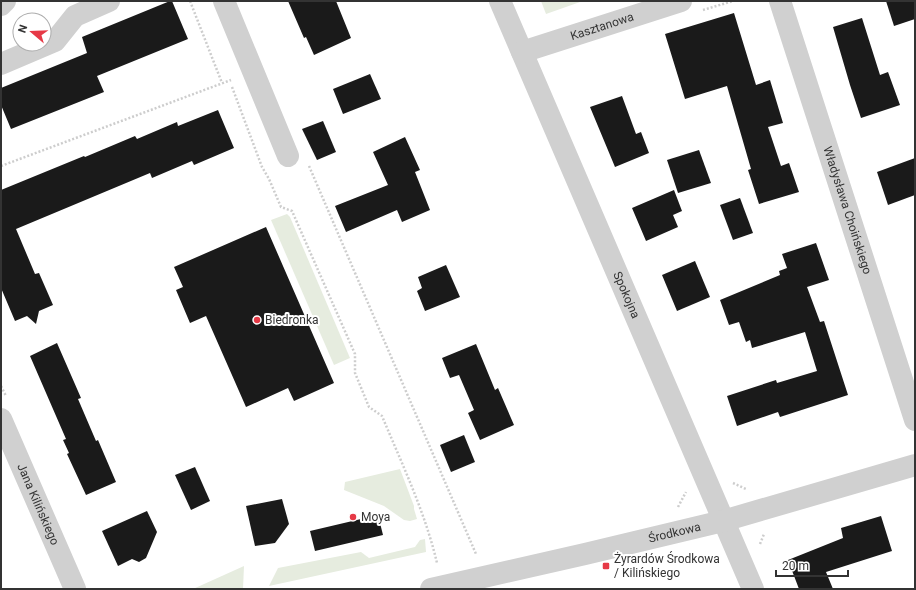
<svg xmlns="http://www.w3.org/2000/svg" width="916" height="590" viewBox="0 0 916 590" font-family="Roboto,sans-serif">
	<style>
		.green { fill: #e6ecdf }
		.building { fill: #1a1a1a }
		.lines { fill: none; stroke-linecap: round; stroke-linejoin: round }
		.path { stroke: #cdcdcd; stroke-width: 2.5; stroke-dasharray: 2 2; stroke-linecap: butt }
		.minor { stroke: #d0d0d0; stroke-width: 22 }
		.poi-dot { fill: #e63946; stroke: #fff; stroke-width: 1.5 }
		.labels { text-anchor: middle; stroke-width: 4; stroke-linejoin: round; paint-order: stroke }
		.street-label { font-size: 12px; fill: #333; stroke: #fff }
		.poi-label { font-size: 12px; fill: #333; stroke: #fff; text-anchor: start }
	</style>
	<rect width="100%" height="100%" fill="#fff"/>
	<g class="green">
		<path d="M 541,1 L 583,1 L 546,14 Z"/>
		<path d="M 287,214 L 290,217 L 350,358 L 334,365 L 271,220 Z"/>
		<path d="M 400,469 L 414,506 L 414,509 L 417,519 L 410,521 L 404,520 L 384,506 L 344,490 L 345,482 Z"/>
		<path d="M 425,539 L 426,552 L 269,586 L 278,568 L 361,552 L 369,558 L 415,547 L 420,540 Z"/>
		<path d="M 244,566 L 243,589 L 193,589 Z"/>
	</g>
	<g class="building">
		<path d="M 170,1 L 172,1 L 188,39 L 97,76 L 104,92 L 11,129 L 1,105 L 1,88 L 87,53 L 82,37 Z"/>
		<path d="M 288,1 L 336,1 L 351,38 L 314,55 L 306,37 L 304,38 Z"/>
		<path d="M 886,1 L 915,1 L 915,19 L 894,26 Z"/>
		<path d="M 734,13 L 756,85 L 770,80 L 783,123 L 768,127 L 781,166 L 789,163 L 799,192 L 759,204 L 748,170 L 751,169 L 727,86 L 685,99 L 665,34 Z"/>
		<path d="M 862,18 L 880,75 L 888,72 L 900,105 L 861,118 L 850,85 L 833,27 Z"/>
		<path d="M 370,74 L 381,99 L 343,114 L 333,89 Z"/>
		<path d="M 622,96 L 636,134 L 641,132 L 649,153 L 615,167 L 590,107 Z"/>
		<path d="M 218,110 L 234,148 L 194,165 L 192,161 L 152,178 L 150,173 L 16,229 L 35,274 L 39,273 L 53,305 L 39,311 L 36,324 L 27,316 L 15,321 L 1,288 L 1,190 L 84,156 L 85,157 L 135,136 L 137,139 L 177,122 L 178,126 Z"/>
		<path d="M 323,121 L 336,152 L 317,160 L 302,129 Z"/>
		<path d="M 405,137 L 420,170 L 415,172 L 430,210 L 402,222 L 397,210 L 346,232 L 335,206 L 388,185 L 373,152 Z"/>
		<path d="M 699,150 L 711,183 L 678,193 L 667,160 Z"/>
		<path d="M 915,158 L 915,195 L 888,205 L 877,172 Z"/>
		<path d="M 674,190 L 682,211 L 673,215 L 678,227 L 646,241 L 632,208 Z"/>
		<path d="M 740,198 L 753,233 L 733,240 L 720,205 Z"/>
		<path d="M 266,227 L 334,383 L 294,401 L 288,388 L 246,407 L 206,316 L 190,323 L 176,290 L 183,287 L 174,267 Z"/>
		<path d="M 816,243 L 829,280 L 807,287 L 820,322 L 824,321 L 848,395 L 780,417 L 778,412 L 737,426 L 727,396 L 776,380 L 777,383 L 817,371 L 805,332 L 752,348 L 750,340 L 746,342 L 739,322 L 729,325 L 720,300 L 780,275 L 779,271 L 787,268 L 782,254 Z"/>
		<path d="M 695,261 L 710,297 L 677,311 L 662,275 Z"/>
		<path d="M 446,265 L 460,297 L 425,311 L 417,291 L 422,288 L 418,277 Z"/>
		<path d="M 57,343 L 81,398 L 78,399 L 96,441 L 98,440 L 116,482 L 86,495 L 67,454 L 69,453 L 63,440 L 66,439 L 30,356 Z"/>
		<path d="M 476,344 L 495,390 L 498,388 L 514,425 L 480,440 L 468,413 L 474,410 L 459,375 L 450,378 L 442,358 Z"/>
		<path d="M 464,435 L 475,462 L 451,472 L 440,445 Z"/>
		<path d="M 195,467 L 210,501 L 191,510 L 175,475 Z"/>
		<path d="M 282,499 L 289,524 L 275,543 L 255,546 L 246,506 Z"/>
		<path d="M 147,511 L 157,532 L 146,558 L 139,562 L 132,559 L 118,566 L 102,531 Z"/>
		<path d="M 378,515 L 383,535 L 315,551 L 310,531 Z"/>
		<path d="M 881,516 L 892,551 L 826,572 L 833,589 L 799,589 L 788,560 L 843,538 L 841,528 Z"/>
	</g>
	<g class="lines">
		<g class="path">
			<path d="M 190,1 L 222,83"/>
			<path d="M 703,10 L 733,1"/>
			<path d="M 232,87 L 262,167 L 269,179 L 281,207 L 292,211 L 355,354 L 355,373 L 369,407 L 382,416 C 402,464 425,512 437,563"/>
			<path d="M 1,166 L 231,80"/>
			<path d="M 309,166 L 476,554"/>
			<path d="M 1,386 L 6,396"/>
			<path d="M 733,483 L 746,489"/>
			<path d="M 678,507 L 686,492"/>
			<path d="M 760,544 L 764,534"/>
		</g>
		<g class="minor">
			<path d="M 224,1 L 288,156"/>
			<path id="s1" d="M 500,1 L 753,589"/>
			<path id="s2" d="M 780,1 L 915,420"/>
			<path d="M 1,5 L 5,1"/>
			<path id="s3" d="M 522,52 L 681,1"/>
			<path d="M 1,64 L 55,41 L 75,16 L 109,1"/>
			<path id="s4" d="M 1,419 L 75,589"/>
			<path id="s5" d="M 431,589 L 585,554 L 723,521 L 915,465"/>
		</g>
	</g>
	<g class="poi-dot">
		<circle cx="257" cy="320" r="4"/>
		<circle cx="353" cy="517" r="4"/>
		<rect x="602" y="562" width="8" height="8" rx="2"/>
	</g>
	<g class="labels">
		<g class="street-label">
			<text dy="4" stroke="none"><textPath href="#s3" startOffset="84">Kasztanowa</textPath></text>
			<text dy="4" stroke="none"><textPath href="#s2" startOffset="220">Władysława Choińskiego</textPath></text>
			<text dy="4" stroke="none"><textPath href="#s1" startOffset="320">Spokojna</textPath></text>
			<text dy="4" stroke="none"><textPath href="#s4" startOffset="93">Jana Kilińskiego</textPath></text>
			<text dy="4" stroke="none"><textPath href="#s5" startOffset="250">Środkowa</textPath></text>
		</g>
		<g class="poi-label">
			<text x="265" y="324">Biedronka</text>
			<text x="361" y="521">Moya</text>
			<text x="614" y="563">Żyrardów Środkowa<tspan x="614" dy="14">/ Kilińskiego</tspan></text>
		</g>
	</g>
	<rect width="916" height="590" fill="none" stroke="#333333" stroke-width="4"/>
	<g transform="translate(32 32) rotate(289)"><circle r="19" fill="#ffffff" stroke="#adadad"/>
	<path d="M0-3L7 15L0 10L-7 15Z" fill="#e63946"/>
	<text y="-6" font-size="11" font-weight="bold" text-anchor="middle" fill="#333333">N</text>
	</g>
	<path d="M776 570v6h72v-6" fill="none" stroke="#333333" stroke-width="2"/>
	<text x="782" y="570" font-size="12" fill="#333333" stroke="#ffffff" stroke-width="3" paint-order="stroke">20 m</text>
</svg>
